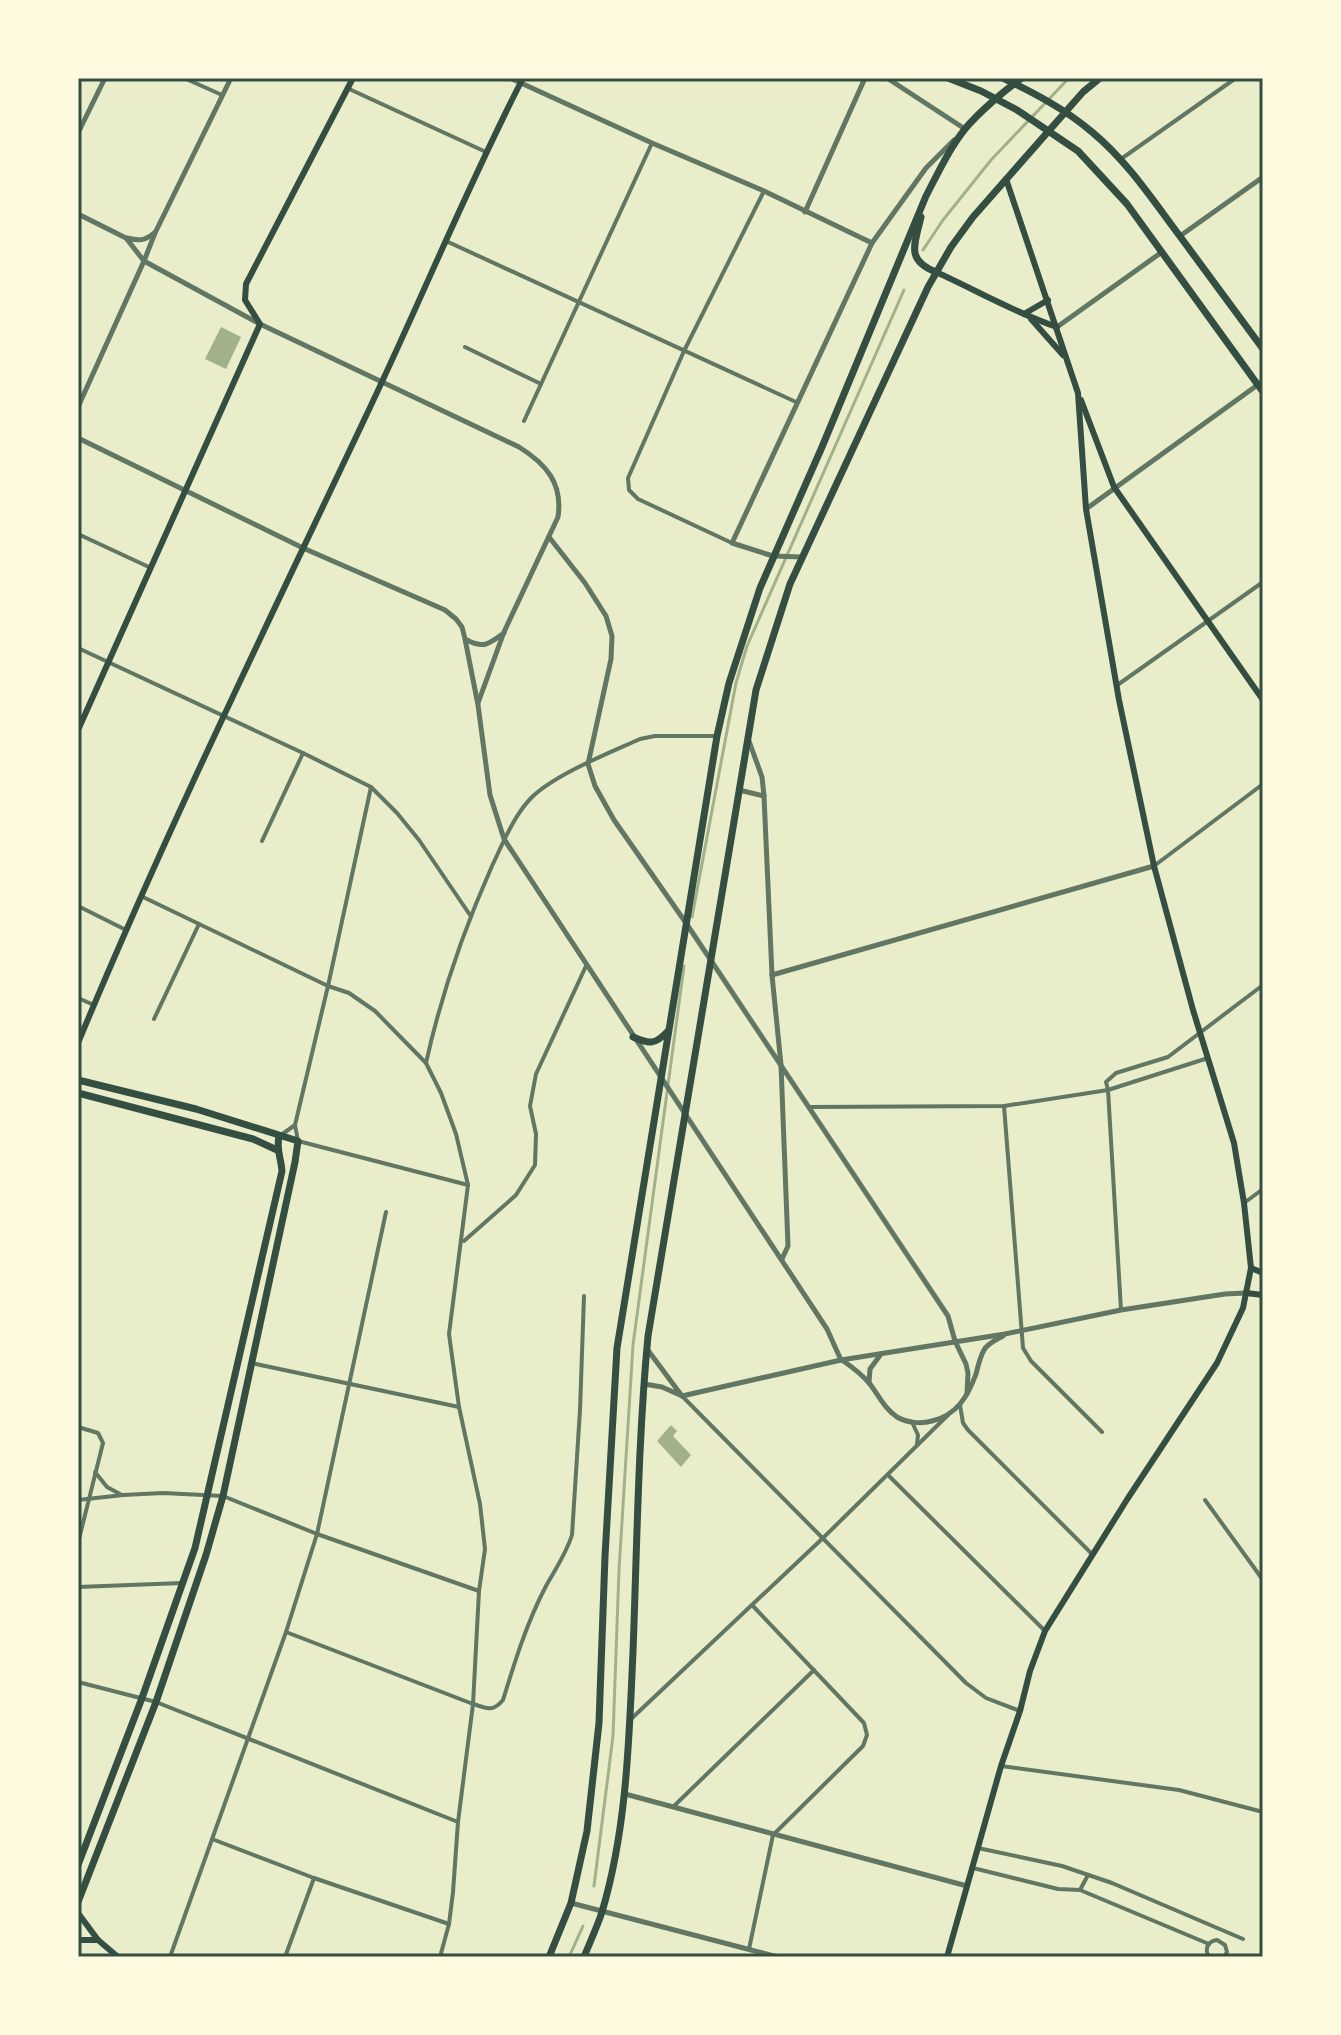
<svg xmlns="http://www.w3.org/2000/svg" width="1341" height="2035" viewBox="0 0 1341 2035" font-family="Rubik,sans-serif">
	<style>
		.water { fill: #a3b18a }
		.lines { fill: none; stroke-linecap: round; stroke-linejoin: round }
		.stream { stroke: #a3b18a; stroke-width: 3 }
		.minor { stroke: #617663; stroke-width: 4 }
		.tertiary { stroke: #617663; stroke-width: 5 }
		.secondary { stroke: #344e41; stroke-width: 6 }
		.primary { stroke: #344e41; stroke-width: 7 }
		.neatline { fill: none; stroke: #344e41; stroke-width: 3 }
	</style>
	<rect width="100%" height="100%" fill="#e9edc9"/>
	<g class="water">
		<path d="M 221,327 L 241,337 L 226,369 L 205,359 Z"/>
		<path d="M 671,1425 L 677,1431 L 673,1436 L 691,1455 L 681,1467 L 657,1441 Z"/>
	</g>
	<g class="lines">
		<g class="stream">
			<path d="M 923,250 L 943,220 L 991,160 L 1069,78"/>
			<path d="M 692,917 L 736,683 L 747,646 L 904,290"/>
			<path d="M 594,1886 L 613,1736 L 619,1570 L 633,1345 L 684,966"/>
			<path d="M 569,1957 L 583,1926"/>
		</g>
		<g class="minor">
			<path d="M 184,78 L 222,95"/>
			<path d="M 347,88 L 486,152"/>
			<path d="M 1121,159 L 1236,78"/>
			<path d="M 446,241 L 796,402"/>
			<path d="M 465,347 L 541,384"/>
			<path d="M 524,421 L 652,143"/>
			<path d="M 78,534 L 151,568"/>
			<path d="M 732,543 L 638,499 L 629,490 L 628,478 L 684,351 L 764,191"/>
			<path d="M 78,648 L 303,753 L 371,787 L 397,813 L 419,840 L 470,915"/>
			<path d="M 1116,686 L 1263,582"/>
			<path d="M 371,787 L 328,986 L 295,1125 L 298,1141 L 468,1185"/>
			<path d="M 262,841 L 303,753"/>
			<path d="M 1154,866 L 1263,784"/>
			<path d="M 143,897 L 328,986 L 349,993 L 375,1011 L 426,1063 L 441,1093 L 456,1134 L 468,1185 L 449,1334 L 459,1407 L 480,1504 L 485,1549 L 479,1591 L 473,1704 L 458,1822 L 453,1892 L 449,1924 L 440,1957"/>
			<path d="M 78,906 L 126,930"/>
			<path d="M 78,998 L 94,1005"/>
			<path d="M 154,1019 L 199,924"/>
			<path d="M 426,1063 C 441,995 464,929 492,866 C 503,843 514,815 532,797 C 556,774 609,753 640,739 L 655,736 L 717,736"/>
			<path d="M 1004,1106 L 1023,1348 L 1031,1361 L 1102,1432"/>
			<path d="M 809,1107 L 1004,1106 L 1108,1090 L 1208,1058"/>
			<path d="M 281,1135 L 295,1125"/>
			<path d="M 1244,1203 L 1263,1189"/>
			<path d="M 464,1241 L 516,1195 L 535,1165 L 536,1134 L 530,1106 L 536,1074 L 586,966"/>
			<path d="M 1121,1310 L 1108,1090 L 1106,1082 L 1116,1073 L 1168,1057 L 1263,985"/>
			<path d="M 251,1363 L 459,1407"/>
			<path d="M 682,1396 L 966,1683 L 986,1698 L 1020,1711"/>
			<path d="M 960,1405 L 963,1423 L 968,1430 L 1092,1554"/>
			<path d="M 912,1422 L 918,1435 L 917,1444"/>
			<path d="M 78,1427 L 98,1433 L 103,1443 L 78,1543"/>
			<path d="M 95,1472 L 107,1487 L 120,1494"/>
			<path d="M 888,1475 L 1045,1631"/>
			<path d="M 78,1500 L 123,1495 L 163,1493 L 223,1496 L 317,1534 L 479,1591"/>
			<path d="M 1205,1500 L 1263,1580"/>
			<path d="M 78,1587 L 182,1583"/>
			<path d="M 286,1632 L 473,1704 C 487,1708 492,1713 503,1700 C 515,1661 527,1622 546,1586 C 556,1568 566,1554 572,1535 L 580,1410 L 584,1296"/>
			<path d="M 78,1682 L 156,1702 L 458,1822"/>
			<path d="M 631,1719 L 823,1538 L 948,1415"/>
			<path d="M 1001,1766 L 1179,1790 L 1263,1812"/>
			<path d="M 674,1806 L 814,1670"/>
			<path d="M 212,1839 L 314,1878 L 449,1924"/>
			<path d="M 978,1848 L 1062,1866 L 1112,1883 L 1243,1939"/>
			<path d="M 973,1868 L 1058,1889 L 1080,1890 L 1209,1944"/>
			<path d="M 1080,1890 L 1088,1875"/>
			<path d="M 749,1949 L 773,1835 L 863,1746 L 867,1735 L 864,1723 L 752,1605"/>
			<path d="M 170,1957 L 286,1632 L 317,1534 L 386,1212"/>
			<path d="M 285,1957 L 314,1878"/>
			<path d="M 1209,1957 C 1204,1949 1208,1941 1217,1940 L 1225,1945 L 1227,1952 L 1224,1957"/>
		</g>
		<g class="tertiary">
			<path d="M 510,78 L 652,143 L 764,191 L 872,243"/>
			<path d="M 887,78 L 965,129 L 964,130"/>
			<path d="M 78,133 L 105,78"/>
			<path d="M 805,212 L 865,78"/>
			<path d="M 78,214 L 126,238 L 144,261 L 260,324 L 519,447 C 546,464 563,483 558,517 L 504,632 L 478,703"/>
			<path d="M 1180,236 L 1263,177"/>
			<path d="M 127,238 C 139,241 145,241 154,233"/>
			<path d="M 1057,327 L 1162,252"/>
			<path d="M 78,407 L 144,261 L 155,233 L 231,78"/>
			<path d="M 78,438 L 303,548 L 445,610 L 456,619 L 462,627 L 465,639 L 478,705 L 490,795 L 504,839 L 827,1329 L 841,1360"/>
			<path d="M 1086,509 L 1263,381"/>
			<path d="M 549,537 L 585,583 L 606,616 L 612,636 L 611,659 L 588,764 L 595,786 L 614,820 L 686,923 L 948,1316 L 955,1341 L 966,1364 L 968,1373 L 967,1394"/>
			<path d="M 802,557 L 773,556 L 732,543 L 872,243 L 926,168 L 954,140"/>
			<path d="M 467,640 C 484,649 489,644 504,633"/>
			<path d="M 749,741 L 762,777 L 764,796 L 772,975 L 781,1065 L 788,1246 L 782,1259"/>
			<path d="M 739,790 L 764,796"/>
			<path d="M 772,975 L 1154,866"/>
			<path d="M 647,1349 L 682,1396"/>
			<path d="M 842,1360 C 852,1367 862,1374 870,1384 C 879,1396 884,1408 897,1417 C 907,1423 921,1424 932,1421 C 957,1415 968,1396 976,1374 C 978,1366 980,1357 984,1350 C 988,1343 996,1340 1003,1336"/>
			<path d="M 869,1383 L 870,1369 L 881,1354"/>
			<path d="M 644,1384 L 662,1387 L 680,1395"/>
			<path d="M 682,1396 L 841,1360 L 1005,1334 L 1121,1310 L 1225,1294 L 1246,1293"/>
			<path d="M 625,1794 L 967,1886"/>
			<path d="M 571,1903 L 778,1957"/>
		</g>
		<g class="secondary">
			<path d="M 936,272 C 976,290 1015,313 1057,327"/>
			<path d="M 1024,314 L 1048,300"/>
			<path d="M 1031,319 L 1063,355"/>
			<path d="M 1081,400 L 1114,487 L 1263,700"/>
			<path d="M 78,730 L 260,324 L 245,300 L 246,284 L 353,78"/>
			<path d="M 78,1043 C 166,831 267,625 365,418 C 419,305 466,189 523,78"/>
			<path d="M 1251,1268 L 1263,1273"/>
			<path d="M 1246,1293 L 1263,1295"/>
			<path d="M 78,1913 L 98,1940 L 118,1957"/>
			<path d="M 78,1940 L 98,1940"/>
			<path d="M 947,1957 L 1001,1766 L 1020,1711 L 1030,1671 L 1045,1631 L 1128,1498 L 1217,1363 L 1243,1308 L 1251,1268 L 1244,1203 L 1234,1143 L 1193,1010 L 1154,866 L 1119,700 L 1086,509 L 1078,393 L 1006,179"/>
		</g>
		<g class="primary">
			<path d="M 948,78 L 981,91 L 1017,110 L 1078,151 L 1127,204 L 1263,392"/>
			<path d="M 1003,78 C 1034,93 1065,109 1092,132 C 1127,161 1152,199 1179,235 C 1207,273 1235,311 1263,349"/>
			<path d="M 921,217 C 915,244 905,260 936,272"/>
			<path d="M 633,1037 C 649,1044 655,1045 667,1032"/>
			<path d="M 78,1080 L 196,1109 L 298,1141 L 295,1162 L 223,1496 L 206,1555 L 156,1702 L 78,1902"/>
			<path d="M 78,1093 L 253,1139 L 277,1150"/>
			<path d="M 78,1865 L 142,1698 L 195,1548 L 282,1171 C 281,1156 276,1152 279,1136"/>
			<path d="M 549,1957 L 571,1903 L 587,1831 L 599,1723 L 605,1556 L 617,1348 L 717,736 L 729,683 L 760,588 L 822,447 L 926,196 C 938,173 949,149 965,129 C 978,113 1005,90 1022,78"/>
			<path d="M 584,1957 C 590,1942 597,1927 602,1912 C 627,1828 629,1739 633,1652 C 637,1547 638,1441 648,1336 L 756,690 L 790,584 L 928,287 L 951,247 L 973,217 L 1083,92 L 1100,78"/>
		</g>
	</g>
	<rect width="1341" height="2035" fill="none" stroke="#fefae0" stroke-width="160"/>
	<rect x="80" y="80" width="1181" height="1875" class="neatline"/>
</svg>
